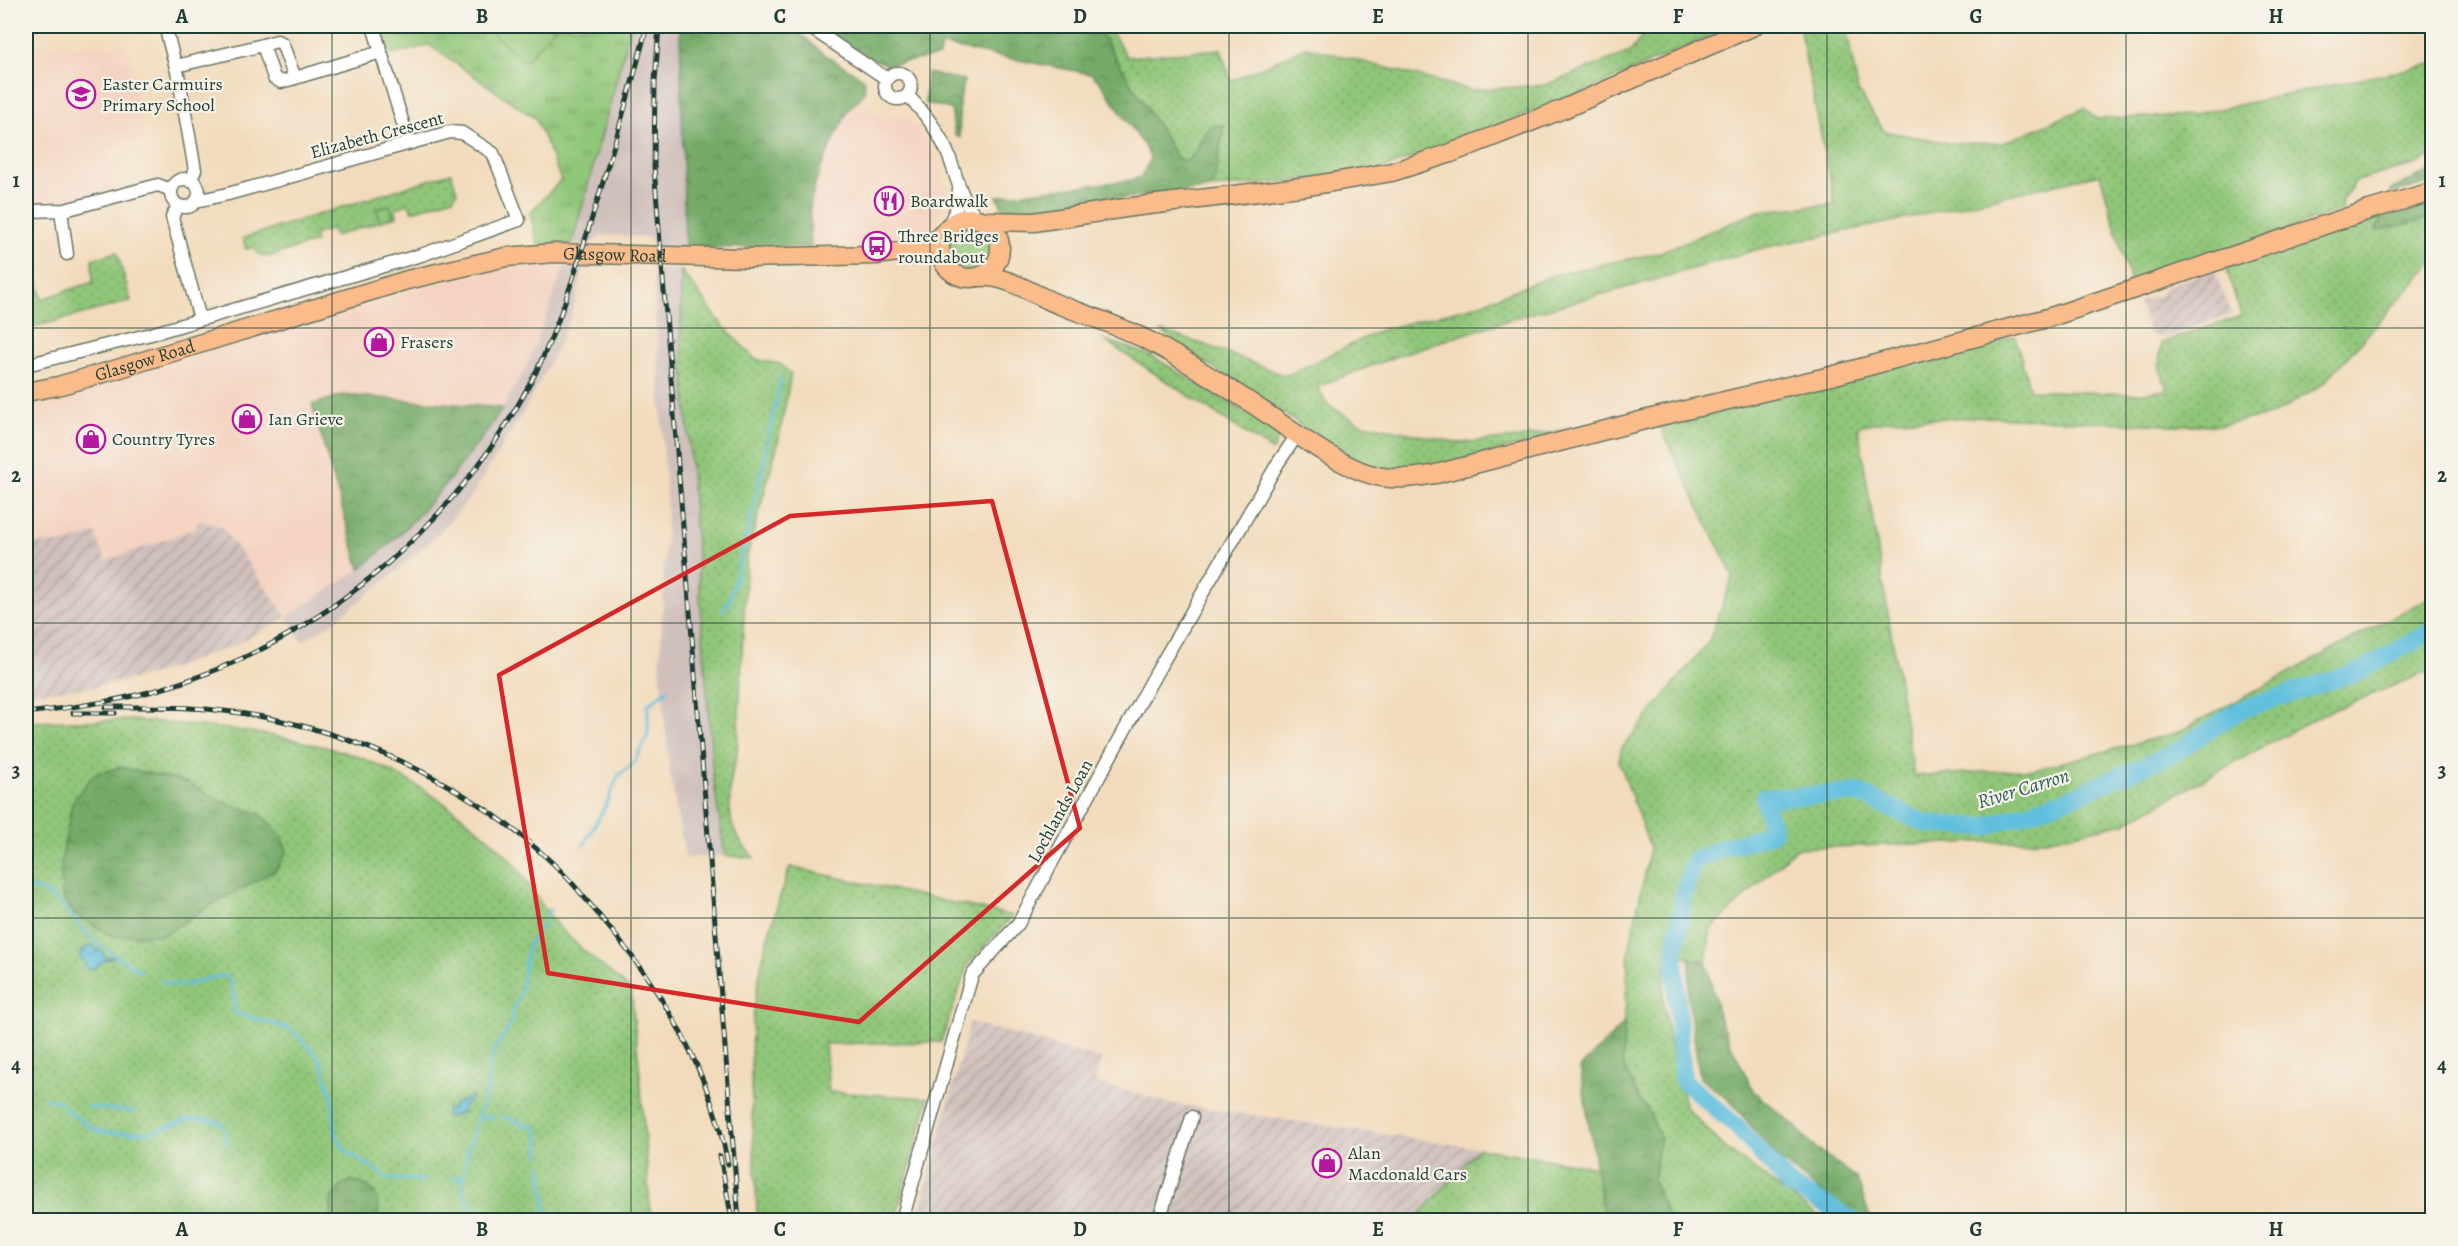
<svg xmlns="http://www.w3.org/2000/svg" width="2458" height="1246" viewBox="0 0 2458 1246" font-family="Alegreya,serif">
	<style>
		.built { fill: #f4d3c0 }
		.industrial { fill: url(#industrial-furrows) }
		.railway { fill: #d0c0bc }
		.grass { fill: url(#grass-dots); stroke: #588256; stroke-width: 1.5 }
		.forest { fill: url(#forest-crowns); stroke: #4a744e; stroke-width: 1.5 }
		.park { fill: url(#park-tufts); stroke: #588256; stroke-width: 1.5 }
		.garden { fill: #90c678; stroke: #588256; stroke-width: 1.5 }
		.water { fill: url(#water-waves); stroke: #407e89; stroke-width: 1.5 }
		.lines { fill: none; stroke-linecap: round; stroke-linejoin: round }
		.stream { stroke: #60bfde; stroke-width: 3 }
		.river { stroke: #60bfde; stroke-width: 18 }
		.minor-casing { stroke: #697464; stroke-width: 15 }
		.primary-casing { stroke: #697464; stroke-width: 21 }
		.minor { stroke: #fff; stroke-width: 12 }
		.primary { stroke: #f9bc8a; stroke-width: 18 }
		.rail-casing { stroke: #1f3d34; stroke-width: 5 }
		.rail { stroke: #f7f3e8; stroke-width: 3; stroke-dasharray: 9; stroke-linecap: butt }
		.marked { fill: none; stroke: #d62828; stroke-width: 4.5; stroke-linejoin: round }
		.grid { fill: none; stroke: #1f3d34; stroke-width: 1.5; stroke-opacity: 0.55 }
		.labels { text-anchor: middle; stroke-width: 4.5; stroke-linejoin: round; paint-order: stroke }
		.poi-label { font-size: 18px; fill: #1f3d34; stroke: #f7f3e8; text-anchor: start }
		.street-label { font-size: 18px; fill: #1f3d34; stroke: #f7f3e8 }
		.water-label { font-size: 20px; font-style: italic; fill: #2f5e5e; stroke: #f7f3e8 }
		.neatline { fill: none; stroke: #1f3d34; stroke-width: 2 }
		.grid-label { font-size: 20px; text-anchor: middle; font-weight: bold; fill: #1f3d34 }
	</style>
	<defs>
		<pattern id="industrial-furrows" width="10" height="10" patternUnits="userSpaceOnUse" patternTransform="scale(1.5)"><rect width="10" height="10" fill="#d0c0bc"/><path d="M-1 1l2-2M0 10L10 0M9 11l2-2" fill="none" stroke="#a89d9a"/></pattern>
		<pattern id="grass-dots" width="8" height="8" patternUnits="userSpaceOnUse" patternTransform="scale(1.5)"><rect width="8" height="8" fill="#90c678"/><path d="M2 2h.1M6 6h.1" fill="none" stroke="#75a263" stroke-width="1.8" stroke-linecap="round"/></pattern>
		<pattern id="forest-crowns" width="20" height="18" patternUnits="userSpaceOnUse" patternTransform="scale(1.5)"><rect width="20" height="18" fill="#74ab68"/><path d="M2 6a3 3 0 1 1 6 0M12 15a3 3 0 1 1 6 0" fill="none" stroke="#5f8c56"/></pattern>
		<pattern id="park-tufts" width="24" height="20" patternUnits="userSpaceOnUse" patternTransform="scale(1.5)"><rect width="24" height="20" fill="#90c678"/><path d="M3 7l-1-3M5 7V3M7 7l1-3M15 17l-1-3M17 17v-4M19 17l1-3" fill="none" stroke="#75a263"/></pattern>
		<pattern id="water-waves" width="16" height="10" patternUnits="userSpaceOnUse" patternTransform="scale(1.5)"><rect width="16" height="10" fill="#60bfde"/><path d="M0 5q4-4 8 0t8 0" fill="none" stroke="#4f9cb5"/></pattern>
	</defs>
	<rect width="100%" height="100%" fill="#f7f3e8"/>
	<filter id="ink" filterUnits="userSpaceOnUse"><feTurbulence type="fractalNoise" baseFrequency=".0167" numOctaves="2"/><feDisplacementMap in="SourceGraphic" scale="12" xChannelSelector="R" yChannelSelector="G"/><feConvolveMatrix kernelMatrix="1 2 1 2 8 2 1 2 1" color-interpolation-filters="sRGB"/></filter>
	<filter id="wash" filterUnits="userSpaceOnUse"><feTurbulence type="fractalNoise" baseFrequency=".008" numOctaves="4" result="noise"/><feDisplacementMap in="SourceGraphic" scale="24" xChannelSelector="R" yChannelSelector="G"/><feGaussianBlur stdDeviation="1.35" result="paint"/><feColorMatrix in="noise" values="0 0 0 0 0 0 0 0 0 0 0 0 0 0 0 0 0 1.4 0 .05"/><feComposite in="paint" operator="in"/></filter>
	<g filter="url(#wash)">
		<rect width="100%" height="100%" fill="#f2dbbc"/>
		<g class="built">
			<path d="M 26,45 L 128,45 L 145,144 L 109,148 L 117,189 L 66,202 L 26,203 Z"/>
			<path d="M 863,97 L 873,111 L 885,118 L 904,115 L 918,128 L 942,174 L 945,193 L 942,206 L 933,224 L 918,235 L 811,247 L 810,210 L 822,165 L 849,108 Z"/>
			<path d="M 523,266 L 564,266 L 548,313 L 528,363 L 503,408 L 342,395 L 312,405 L 360,569 L 287,617 L 221,526 L 195,529 L 106,561 L 95,533 L 67,543 L 26,544 L 26,402 L 65,393 L 452,280 Z"/>
		</g>
		<g class="industrial">
			<path d="M 2214,270 L 2232,314 L 2163,338 L 2150,334 L 2139,302 L 2161,295 L 2166,286 Z"/>
			<path d="M 198,521 L 221,526 L 287,617 L 238,644 L 159,673 L 95,687 L 26,693 L 26,544 L 67,543 L 95,533 L 106,561 L 195,529 Z"/>
			<path d="M 970,1022 L 1101,1059 L 1095,1082 L 1168,1103 L 1479,1148 L 1415,1220 L 917,1220 Z"/>
		</g>
		<g class="railway">
			<path d="M 631,26 L 680,26 L 685,248 L 655,249 L 649,237 L 602,235 L 590,244 L 572,244 Z"/>
			<path d="M 564,266 L 585,266 L 571,316 L 555,353 L 528,404 L 470,498 L 434,538 L 387,579 L 332,623 L 302,641 L 287,617 L 360,569 L 381,553 L 470,455 L 503,408 L 528,363 L 548,313 Z"/>
			<path d="M 653,270 L 681,270 L 681,333 L 713,776 L 725,856 L 685,858 L 669,768 L 660,664 L 667,513 Z"/>
		</g>
		<g class="grass">
			<path d="M 1096,26 L 1108,26 L 1127,57 L 1221,49 L 1231,81 L 1307,47 L 1471,90 L 1545,85 L 1630,52 L 1650,26 L 1734,26 L 1585,91 L 1483,132 L 1382,169 L 1337,177 L 1213,188 L 1224,125 L 1202,137 L 1196,151 L 1188,161 L 1178,159 Z"/>
			<path d="M 1799,26 L 1846,26 L 1858,91 L 1884,131 L 1949,143 L 2003,143 L 2084,108 L 2097,119 L 2191,115 L 2432,64 L 2432,154 L 2419,163 L 2356,181 L 2342,200 L 2343,209 L 2131,284 L 2100,174 L 1886,223 L 1762,248 L 1651,281 L 1521,316 L 1408,352 L 1318,386 L 1326,404 L 1359,423 L 1459,443 L 1519,438 L 1622,419 L 1433,468 C 1415,470 1396,472 1378,468 C 1343,460 1316,435 1287,416 C 1245,387 1201,362 1161,331 L 1206,345 L 1286,376 L 1381,330 L 1474,306 L 1556,274 L 1658,253 L 1759,211 L 1835,204 Z"/>
			<path d="M 451,173 L 457,192 L 453,198 L 412,211 L 409,204 L 396,208 L 397,216 L 335,236 L 332,229 L 314,235 L 316,242 L 268,257 L 256,253 L 254,247 L 246,249 L 243,238 Z"/>
			<path d="M 2383,212 L 2376,231 L 2432,218 L 2432,263 L 2323,384 L 2274,414 L 2221,425 L 2168,425 L 1989,417 L 1890,420 L 1858,426 L 1914,776 L 2037,769 L 2179,732 L 2432,596 L 2432,670 L 2319,716 L 2125,823 L 2046,840 L 1796,848 L 1711,929 L 1706,961 L 1666,955 L 1663,1000 L 1674,1065 L 1686,1107 L 1724,1147 L 1823,1220 L 1669,1220 L 1653,1181 L 1660,1137 L 1647,1108 L 1641,1102 L 1622,1062 L 1629,949 L 1650,848 L 1619,761 L 1621,749 L 1709,641 L 1733,576 L 1660,427 L 2015,336 L 2030,390 L 2135,394 L 2167,390 L 2159,365 L 2161,343 L 2241,316 L 2226,267 Z"/>
			<circle cx="972" cy="248" r="23"/>
			<path d="M 117,252 L 131,301 L 26,329 L 26,283 L 38,282 L 42,299 L 93,282 L 92,259 Z"/>
			<path d="M 681,270 L 723,326 L 755,359 L 780,364 L 791,374 L 778,443 L 747,556 L 737,754 C 730,776 725,812 736,834 C 740,843 748,850 754,858 L 725,856 L 713,776 L 681,333 Z"/>
			<path d="M 1102,339 L 1150,355 L 1268,426 L 1279,435 L 1273,451 Z"/>
			<path d="M 132,720 C 190,724 247,729 304,742 C 321,746 340,750 357,756 C 410,777 461,811 501,850 C 523,871 535,897 553,920 C 575,946 605,968 631,990 L 640,1075 L 651,1220 L 26,1220 L 26,722 Z"/>
			<path d="M 790,867 L 1013,916 L 968,964 L 941,1042 L 825,1044 L 829,1092 L 929,1098 L 895,1220 L 757,1220 C 756,1153 747,1086 753,1018 C 758,966 773,916 790,867 Z"/>
			<path d="M 1479,1148 L 1596,1167 L 1604,1220 L 1415,1220 Z"/>
		</g>
		<g class="forest">
			<path d="M 680,26 L 791,26 L 824,54 L 864,79 C 868,101 854,98 847,113 C 832,144 814,175 810,209 C 809,221 811,235 811,247 L 685,248 Z"/>
			<path d="M 817,26 L 1096,26 L 1178,159 L 1188,161 L 1196,151 L 1209,127 L 1224,124 L 1213,188 L 1009,211 L 1002,207 L 997,196 L 1132,180 L 1142,176 L 1150,159 L 1147,150 L 1100,82 L 1091,74 L 941,45 L 939,56 L 888,65 L 875,60 Z"/>
			<path d="M 927,73 L 964,80 L 959,104 L 960,138 L 955,135 L 951,109 L 925,103 Z"/>
			<path d="M 2432,170 L 2432,182 L 2390,194 L 2392,189 Z"/>
			<path d="M 2432,199 L 2432,218 L 2376,231 L 2383,212 Z"/>
			<path d="M 342,395 L 503,408 C 462,467 417,524 360,569 L 312,405 Z"/>
			<path d="M 120,767 L 187,782 L 220,801 L 260,814 L 282,837 L 287,852 L 276,870 L 206,908 L 164,935 L 112,936 L 74,914 L 62,896 L 61,864 L 72,803 L 93,775 Z"/>
			<path d="M 1690,959 L 1706,961 L 1721,1024 L 1754,1092 L 1794,1125 L 1812,1145 L 1857,1179 L 1871,1220 L 1857,1220 L 1779,1159 L 1730,1101 L 1700,1078 L 1688,998 Z"/>
			<path d="M 1625,1022 L 1622,1062 L 1641,1102 L 1647,1108 L 1660,1137 L 1653,1181 L 1669,1220 L 1604,1220 L 1580,1068 Z"/>
			<path d="M 352,1181 C 379,1187 378,1196 378,1220 L 336,1220 L 331,1216 L 331,1198 L 343,1184 Z"/>
		</g>
		<g class="park">
			<path d="M 382,26 L 631,26 L 572,244 L 538,245 L 530,213 L 561,180 L 536,119 L 429,45 L 391,55 Z"/>
			<path d="M 390,205 L 393,217 L 380,221 L 376,209 Z"/>
		</g>
		<path class="garden" d="M 484,26 L 556,26 L 525,61 Z"/>
		<g class="water">
			<path d="M 90,946 L 93,946 L 104,954 L 106,959 L 115,954 L 118,956 L 103,961 L 95,969 L 86,969 L 85,963 L 79,956 L 81,951 Z"/>
			<path d="M 472,1096 L 470,1102 L 465,1103 L 462,1109 L 463,1112 L 450,1117 L 446,1116 L 447,1109 L 451,1110 L 455,1104 Z"/>
		</g>
		<g class="lines">
			<g class="stream">
				<path d="M 723,610 L 729,601 L 752,516 L 781,378"/>
				<path d="M 583,846 L 607,803 L 618,776 L 633,764 L 648,735 L 648,705 L 667,690"/>
				<path d="M 29,888 C 58,891 71,918 90,937 C 103,950 125,961 141,972"/>
				<path d="M 546,916 L 550,909"/>
				<path d="M 162,981 C 190,993 200,975 227,976 L 232,985 L 235,1013 L 291,1029 L 320,1059 L 332,1097 L 336,1136 L 346,1151 L 390,1179 L 423,1180"/>
				<path d="M 45,1099 L 59,1101 L 66,1110 L 95,1130 L 109,1133 L 151,1132 L 189,1119 L 207,1119 L 222,1123 L 226,1133 L 224,1142 L 228,1144"/>
				<path d="M 87,1107 L 135,1112"/>
				<path d="M 478,1117 L 494,1117"/>
				<path d="M 504,1117 L 536,1128 L 538,1133 L 540,1156"/>
				<path d="M 541,1165 L 545,1202 L 545,1220"/>
				<path d="M 454,1178 L 464,1177"/>
				<path d="M 472,1220 L 473,1211 L 464,1192 L 463,1183 L 468,1149 L 488,1088 L 489,1066 L 495,1049 L 511,1024 L 513,1010 L 520,994 L 528,946 L 544,923"/>
			</g>
			<path class="river" d="M 1852,1220 L 1790,1185 L 1737,1127 L 1683,1080 L 1674,960 L 1684,892 L 1694,861 L 1722,848 L 1773,833 L 1764,798 L 1858,793 L 1927,824 L 1985,827 L 2065,800 L 2176,752 L 2238,711 L 2362,670 L 2432,631"/>
		</g>
	</g>
	<g filter="url(#ink)">
		<g class="lines">
			<g class="minor-casing">
				<g id="minor">
					<path d="M 165,26 L 179,79 L 195,170 L 190,181"/>
					<path d="M 373,26 L 409,143"/>
					<path d="M 808,26 L 887,79"/>
					<path d="M 277,41 L 282,43 L 295,78 L 281,82 L 274,78 L 263,45 Z"/>
					<path d="M 176,66 L 263,45"/>
					<circle cx="898" cy="86" r="13"/>
					<path d="M 295,78 L 381,52"/>
					<path d="M 908,96 C 925,113 939,132 948,154 C 958,179 959,196 977,218"/>
					<circle cx="185" cy="193" r="14"/>
					<path d="M 178,206 L 172,217 L 200,319"/>
					<path d="M 26,211 L 65,210 L 158,185 L 171,190"/>
					<path d="M 61,211 L 67,254"/>
					<path d="M 947,228 L 956,210 L 959,190"/>
					<path d="M 26,365 L 151,334 L 421,255 L 519,220 L 493,153 L 462,133 L 450,132 L 228,194 L 196,201"/>
					<path d="M 902,1220 L 972,975 L 1018,924 L 1155,675 L 1278,463 L 1297,435"/>
					<path d="M 1159,1220 L 1192,1117"/>
				</g>
			</g>
			<g class="primary-casing">
				<g id="primary">
					<circle cx="970" cy="248" r="30"/>
					<path d="M 985,221 L 1034,222 L 1132,207 L 1309,186 L 1392,172 L 1451,153 L 1561,110 L 1754,26"/>
					<path d="M 979,277 C 1009,275 1033,295 1060,305 C 1092,317 1123,327 1153,343 C 1187,361 1219,382 1251,403 C 1285,425 1342,471 1382,477 C 1400,480 1419,477 1436,474 L 1652,418 L 1831,376 L 2051,317 L 2369,210 L 2432,192"/>
					<path id="s1" d="M 26,392 L 58,386 L 114,370 L 407,280 L 506,257 L 554,253 L 746,258 L 876,255 L 920,249 L 934,242 L 945,231"/>
				</g>
			</g>
			<use href="#minor" class="minor"/>
			<use href="#primary" class="primary"/>
			<g class="rail-casing">
				<g id="rail">
					<path d="M 659,26 L 655,82 L 654,167 L 739,1220"/>
					<path d="M 106,707 C 140,707 173,706 206,709 C 330,720 454,773 546,857 C 571,879 591,906 612,931 C 669,1000 711,1076 728,1164"/>
					<path d="M 26,713 C 76,707 126,700 174,685 C 331,635 462,518 536,372 C 562,319 578,262 596,205 C 614,146 632,86 647,26"/>
					<path d="M 73,713 L 115,713"/>
					<path d="M 720,1156 L 732,1220"/>
				</g>
			</g>
			<use href="#rail" class="rail"/>
		</g>
	</g>
	<path class="marked" d="M 992,501 L 1080,828 L 859,1022 L 548,973 L 499,675 L 790,516 Z"/>
	<path class="grid" d="M 332,26 L 332,1220M 631,26 L 631,1220M 930,26 L 930,1220M 1229,26 L 1229,1220M 1528,26 L 1528,1220M 1827,26 L 1827,1220M 2126,26 L 2126,1220M 26,328 L 2432,328M 26,623 L 2432,623M 26,918 L 2432,918"/>
	<defs>
		<g id="school-ring" transform="scale(1.5)"><circle r="9.5" fill="#f7f3e8" stroke="#b5179e" stroke-width="1.5"/><path d="M0-5L7-2L0 1L-7-2ZM-4 1L0 2.5L4 1V4Q0 6-4 4Z" fill="#b5179e"/></g>
		<g id="restaurant-ring" transform="scale(1.5)"><circle r="9.5" fill="#f7f3e8" stroke="#b5179e" stroke-width="1.5"/><path d="M-5-6h1v4h1v-4h1v4h1v-4h1v5L-1.5 .5V6h-2V.5L-5-1ZM5-6V6H3V1.5H1.5Q1.5-4 5-6Z" fill="#b5179e"/></g>
		<g id="bus-ring" transform="scale(1.5)"><circle r="9.5" fill="#f7f3e8" stroke="#b5179e" stroke-width="1.5"/><path d="M-5-6H5V4H4V6H2V4H-2V6H-4V4H-5ZM-3.5-4V0h7V-4ZM-3.5 1.2v1.5H-2V1.2ZM2 1.2v1.5H3.5V1.2Z" fill="#b5179e"/></g>
		<g id="shop-ring" transform="scale(1.5)"><circle r="9.5" fill="#f7f3e8" stroke="#b5179e" stroke-width="1.5"/><path d="M-5-2.5h2.3a2.7 3.5 0 0 1 5.4 0H5L5.5 6h-11ZM-1.5-2.5h3a1.5 2.3 0 0 0-3 0Z" fill="#b5179e"/></g>
	</defs>
	<g fill-rule="evenodd">
		<use href="#school-ring" x="81" y="94"/>
		<use href="#restaurant-ring" x="889" y="201"/>
		<use href="#bus-ring" x="877" y="246"/>
		<use href="#shop-ring" x="379" y="342"/>
		<use href="#shop-ring" x="247" y="419"/>
		<use href="#shop-ring" x="91" y="439"/>
		<use href="#shop-ring" x="1327" y="1163"/>
	</g>
	<g class="labels">
		<g class="poi-label">
			<text x="102" y="90">Easter Carmuirs<tspan x="102" dy="21">Primary School</tspan></text>
			<text x="910" y="207">Boardwalk</text>
			<text x="898" y="242">Three Bridges<tspan x="898" dy="21">roundabout</tspan></text>
			<text x="400" y="348">Frasers</text>
			<text x="268" y="425">Ian Grieve</text>
			<text x="112" y="445">Country Tyres</text>
			<text x="1348" y="1159">Alan<tspan x="1348" dy="21">Macdonald Cars</tspan></text>
		</g>
		<g class="street-label">
			<text transform="translate(377 135) rotate(-15)" y="6">Elizabeth Crescent</text>
			<text dy="6" stroke="none"><textPath href="#s1" startOffset="608">Glasgow Road</textPath></text>
			<text dy="6" stroke="none"><textPath href="#s1" startOffset="123">Glasgow Road</textPath></text>
			<text transform="translate(1060 811) rotate(-61)" y="6">Lochlands Loan</text>
		</g>
		<g class="water-label">
			<text transform="translate(2023 788) rotate(-17)" y="7">River Carron</text>
		</g>
	</g>
	<rect width="2458" height="1246" fill="none" stroke="#f7f3e8" stroke-width="66"/>
	<rect x="33" y="33" width="2392" height="1180" class="neatline"/>
	<g class="grid-label">
		<text x="182" y="23">A</text>
		<text x="482" y="23">B</text>
		<text x="780" y="23">C</text>
		<text x="1080" y="23">D</text>
		<text x="1378" y="23">E</text>
		<text x="1678" y="23">F</text>
		<text x="1976" y="23">G</text>
		<text x="2276" y="23">H</text>
		<text x="16" y="187">1</text>
		<text x="2442" y="187">1</text>
		<text x="16" y="482">2</text>
		<text x="2442" y="482">2</text>
		<text x="16" y="777">3</text>
		<text x="2442" y="777">3</text>
		<text x="16" y="1072">4</text>
		<text x="2442" y="1072">4</text>
		<text x="182" y="1236">A</text>
		<text x="482" y="1236">B</text>
		<text x="780" y="1236">C</text>
		<text x="1080" y="1236">D</text>
		<text x="1378" y="1236">E</text>
		<text x="1678" y="1236">F</text>
		<text x="1976" y="1236">G</text>
		<text x="2276" y="1236">H</text>
	</g>
</svg>
